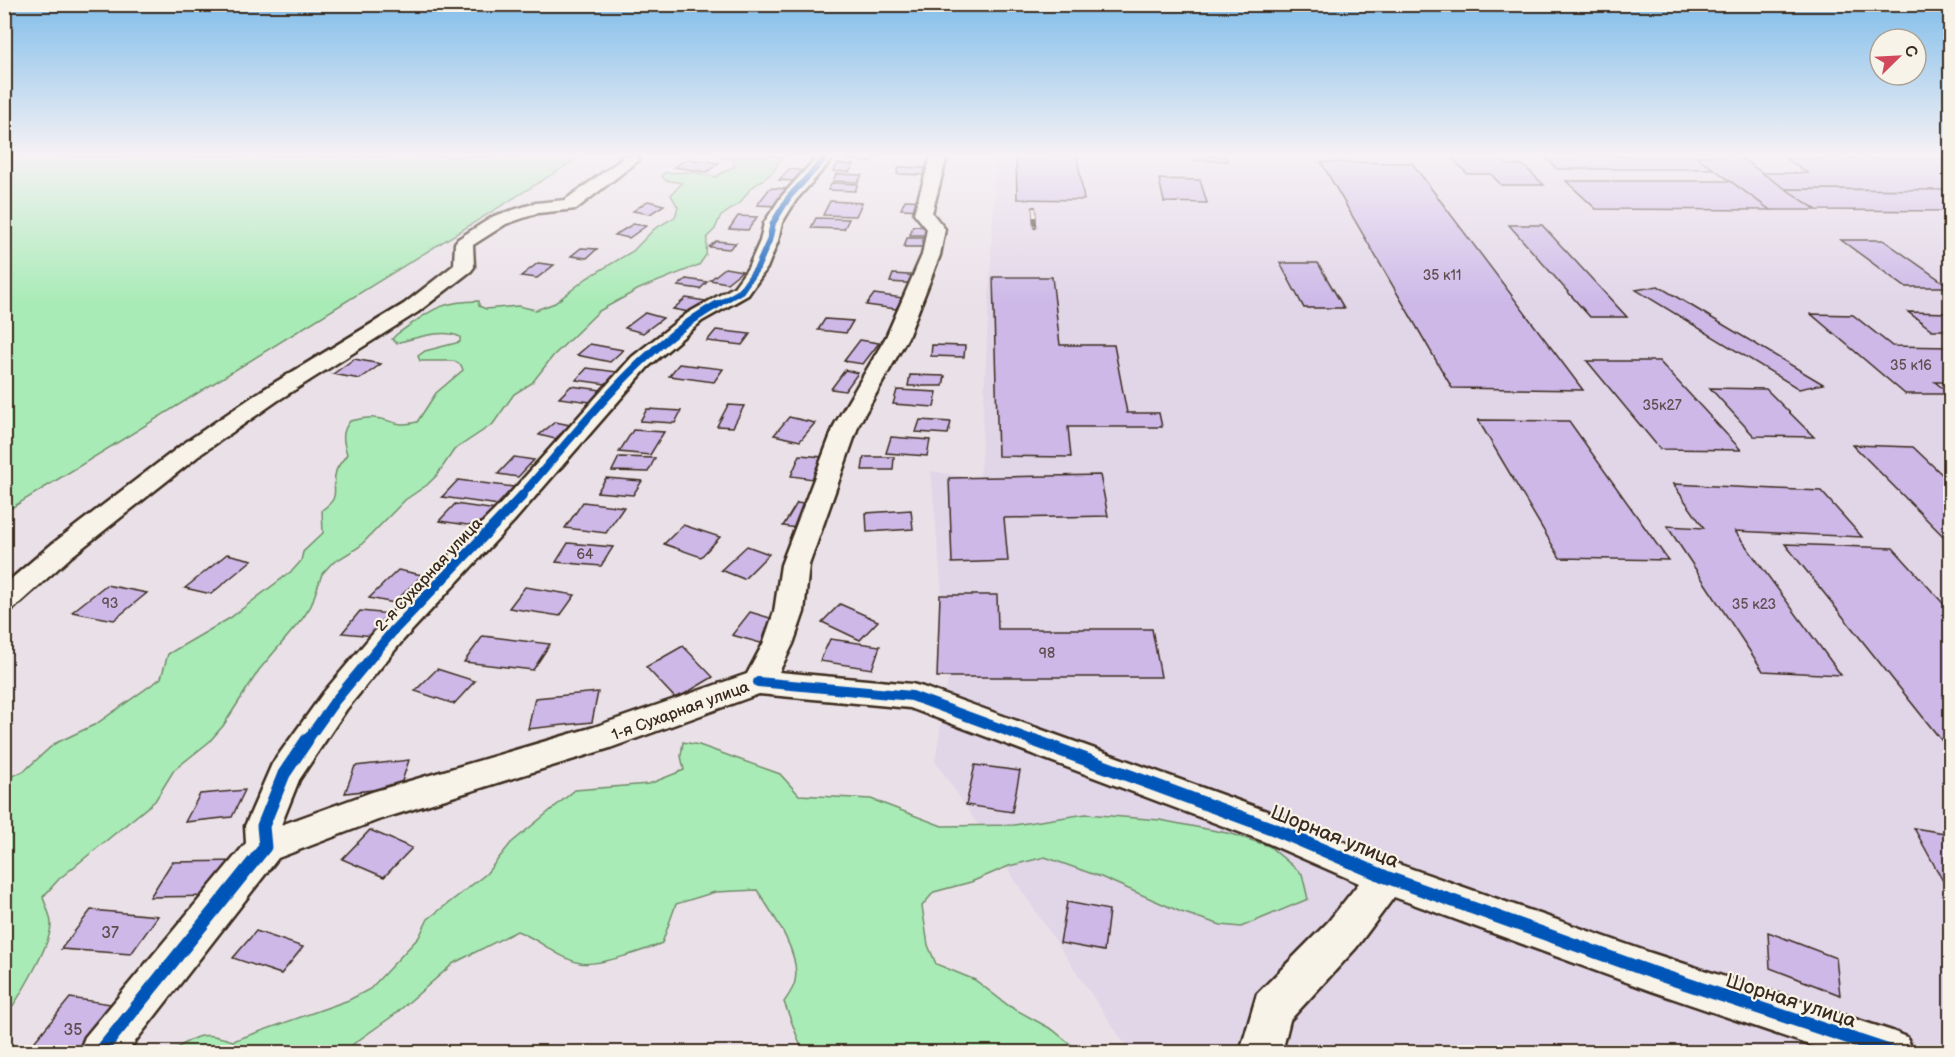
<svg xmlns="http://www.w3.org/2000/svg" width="1955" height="1057" viewBox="0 0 1955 1057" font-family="'Balsamiq Sans',sans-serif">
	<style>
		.built { fill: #e1d5e8 }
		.green { fill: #a8ebb6; stroke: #728a6a; stroke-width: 1.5 }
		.building { fill: #cdb8e8; stroke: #3b2a1e; stroke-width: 1.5 }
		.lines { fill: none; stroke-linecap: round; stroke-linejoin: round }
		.street-casing { stroke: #3b2a1e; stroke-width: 5 }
		.street { fill: #f7f3e8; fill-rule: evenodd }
		.rail-casing { stroke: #3b2a1e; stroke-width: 4.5 }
		.rail { stroke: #f7f3e8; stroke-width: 3; stroke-dasharray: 9; stroke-linecap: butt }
		.cycleway-far3-casing { stroke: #f7f3e8; stroke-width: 8 }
		.cycleway-far2-casing { stroke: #f7f3e8; stroke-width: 10 }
		.cycleway-far1-casing { stroke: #f7f3e8; stroke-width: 14 }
		.cycleway-casing { stroke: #f7f3e8; stroke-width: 16 }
		.cycleway-far3 { stroke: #0057b8; stroke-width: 6 }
		.cycleway-far2 { stroke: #0057b8; stroke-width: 8 }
		.cycleway-far1 { stroke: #0057b8; stroke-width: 10 }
		.cycleway { stroke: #0057b8; stroke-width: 13 }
		.labels { text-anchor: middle; stroke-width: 4.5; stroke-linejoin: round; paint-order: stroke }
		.number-label { font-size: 14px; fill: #604e50 }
		.street-label { font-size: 16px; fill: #3b2a1e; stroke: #f7f3e8 }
		.near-number-label { font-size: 16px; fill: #604e50 }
		.near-street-label { font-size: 20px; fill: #3b2a1e; stroke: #f7f3e8 }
	</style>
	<rect width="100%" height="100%" fill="#eae1e8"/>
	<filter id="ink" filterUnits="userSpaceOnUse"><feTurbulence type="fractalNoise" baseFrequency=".0167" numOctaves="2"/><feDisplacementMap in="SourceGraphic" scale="12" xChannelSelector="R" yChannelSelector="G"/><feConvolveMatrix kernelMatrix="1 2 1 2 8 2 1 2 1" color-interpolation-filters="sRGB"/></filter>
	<g filter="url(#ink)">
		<path class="built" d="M 996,156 L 1950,156 L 1950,1052 L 1130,1052 L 935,761 L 949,673 L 931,471 L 980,479 Z"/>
		<g class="green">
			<path d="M 5,156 L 582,156 L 5,512 Z"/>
			<path d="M 718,156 L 783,156 L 772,173 L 750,189 L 740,203 L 720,217 L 715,229 L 707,237 L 706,255 L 699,265 L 639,289 L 599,311 L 553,356 L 532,383 L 514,394 L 493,424 L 454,450 L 437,475 L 427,485 L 405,500 L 359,547 L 331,564 L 322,574 L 311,606 L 303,618 L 259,670 L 223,726 L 209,742 L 174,770 L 155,801 L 59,879 L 43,897 C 45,905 51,915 51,924 C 51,945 18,1000 5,1017 L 5,779 L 24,771 L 54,744 L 96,724 L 161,678 L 168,654 L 230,618 L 293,570 L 301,561 L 303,552 L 323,533 L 322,510 C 343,495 330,491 336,471 C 338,465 344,459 347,454 C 343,441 341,432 350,421 C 357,420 366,417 374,418 C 393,419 394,428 417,422 L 436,393 L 463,370 L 461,365 L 454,361 L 420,361 L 418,356 L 425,351 L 460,342 L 460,337 C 443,328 414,339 396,343 L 392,339 L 397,334 C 429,312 438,301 479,301 L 479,306 L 486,309 L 518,306 L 536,310 L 555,303 L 587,278 L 633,251 L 654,229 L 675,217 L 678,207 L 671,195 L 682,183 L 665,180 L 662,176 L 664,173 L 695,172 L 715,177 L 735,166 L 733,160 Z"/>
			<path d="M 683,742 L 699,745 L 780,774 L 799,795 L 871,799 L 942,826 L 1014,825 L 1086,814 L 1160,820 L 1232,834 L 1269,846 L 1302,874 L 1308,899 L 1241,927 L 1221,925 L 1181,912 L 1101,877 L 1045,857 L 1009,866 L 971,882 L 934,892 L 922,906 L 928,945 L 936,964 L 975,980 L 1009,1006 L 1053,1030 L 1080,1052 L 803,1052 L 784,1002 C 788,996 794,988 795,981 C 801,953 772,913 757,890 L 715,892 L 676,904 L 662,943 C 646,950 596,967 580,963 C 558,958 539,939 517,931 L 454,963 L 394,1015 L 342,1052 L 172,1052 C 196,1034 204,1031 233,1041 L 349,1000 L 370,989 L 419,937 L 428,919 L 486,874 L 511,843 L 575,790 L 649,784 L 684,770 L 681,756 Z"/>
		</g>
		<g class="building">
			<path d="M 851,156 L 875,156 L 871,162 L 848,160 Z"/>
			<path d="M 1016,156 L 1077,156 L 1084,200 L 1017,199 Z"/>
			<path d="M 1193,156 L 1225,156 L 1227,161 L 1194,160 Z"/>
			<path d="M 1451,156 L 1499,156 L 1508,165 L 1523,165 L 1544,185 L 1501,185 L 1491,174 L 1467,174 Z"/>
			<path d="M 1544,156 L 1696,156 L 1714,169 L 1557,169 Z"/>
			<path d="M 1696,156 L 1738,156 L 1817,210 L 1770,210 Z"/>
			<path d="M 1785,158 L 1950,158 L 1950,190 L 1786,189 L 1762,173 L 1808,173 Z"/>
			<path d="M 687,159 L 719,163 L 707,172 L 674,167 Z"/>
			<path d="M 1321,162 L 1412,163 L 1583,390 L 1452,388 Z"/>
			<path d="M 838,164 L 854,165 L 849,172 L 833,171 Z"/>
			<path d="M 899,167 L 927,168 L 925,175 L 897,174 Z"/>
			<path d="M 789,169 L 805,171 L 794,181 L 779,180 Z"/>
			<path d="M 836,174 L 862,175 L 858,182 L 833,181 Z"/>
			<path d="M 1159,179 L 1200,180 L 1207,203 L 1164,202 Z"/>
			<path d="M 1566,181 L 1730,181 L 1770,210 L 1596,209 Z"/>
			<path d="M 832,183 L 858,184 L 855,191 L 828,190 Z"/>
			<path d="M 770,188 L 790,189 L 777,206 L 757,205 Z"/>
			<path d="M 1786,189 L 1950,190 L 1950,211 L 1817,210 Z"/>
			<path d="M 905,200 L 928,201 L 925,210 L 901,209 Z"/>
			<path d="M 648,201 L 664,205 L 650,214 L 633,211 Z"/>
			<path d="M 830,201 L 862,203 L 856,216 L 823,215 Z"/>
			<path d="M 738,216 L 757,217 L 748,230 L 729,229 Z"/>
			<path d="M 816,218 L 849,219 L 844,229 L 811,228 Z"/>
			<path d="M 633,224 L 646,226 L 629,238 L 615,235 Z"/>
			<path d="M 1509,225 L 1542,225 L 1627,317 L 1590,317 Z"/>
			<path d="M 913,226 L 933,227 L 930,235 L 910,235 Z"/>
			<path d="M 907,238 L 929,238 L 927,247 L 904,247 Z"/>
			<path d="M 1841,240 L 1883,240 L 1950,287 L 1905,287 Z"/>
			<path d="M 716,241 L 736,243 L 729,249 L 709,247 Z"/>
			<path d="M 581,248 L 597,249 L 587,258 L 571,256 Z"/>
			<path d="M 538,263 L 554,265 L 537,278 L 521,276 Z"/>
			<path d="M 1280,263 L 1318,263 L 1344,308 L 1304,308 Z"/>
			<path d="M 725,268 L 742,271 L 727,283 L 710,280 Z"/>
			<path d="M 893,274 L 923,276 L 920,284 L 890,282 Z"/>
			<path d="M 993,277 L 1052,277 L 1060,345 L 1114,345 L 1127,413 L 1159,413 L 1162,427 L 1068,427 L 1071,457 L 998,456 Z"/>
			<path d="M 686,279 L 707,282 L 700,289 L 678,286 Z"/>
			<path d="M 1658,286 L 1823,384 L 1799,389 L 1636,290 Z"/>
			<path d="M 874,294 L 903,298 L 896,309 L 866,305 Z"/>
			<path d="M 686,298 L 706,301 L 694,313 L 673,309 Z"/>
			<path d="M 1908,312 L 1950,313 L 1950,330 L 1932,330 Z"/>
			<path d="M 645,313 L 663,318 L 643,333 L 625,328 Z"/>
			<path d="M 1811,314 L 1853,315 L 1892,346 L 1950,347 L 1950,382 L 1935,382 L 1950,394 L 1905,394 Z"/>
			<path d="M 825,319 L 853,321 L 846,333 L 818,330 Z"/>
			<path d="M 716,330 L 750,334 L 742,345 L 707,341 Z"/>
			<path d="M 860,340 L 879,343 L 863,364 L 844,361 Z"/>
			<path d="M 590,344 L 623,350 L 610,362 L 577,355 Z"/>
			<path d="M 932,345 L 965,346 L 964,357 L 931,356 Z"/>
			<path d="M 354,359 L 381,364 L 360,379 L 333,374 Z"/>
			<path d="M 1587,361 L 1659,361 L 1741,450 L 1660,449 Z"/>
			<path d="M 679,364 L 723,369 L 714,382 L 669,376 Z"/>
			<path d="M 587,368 L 617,372 L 606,384 L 576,380 Z"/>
			<path d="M 845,370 L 858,373 L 845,391 L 831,389 Z"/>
			<path d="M 910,375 L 945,376 L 943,386 L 908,386 Z"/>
			<path d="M 571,386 L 602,390 L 591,402 L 559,398 Z"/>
			<path d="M 1710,388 L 1766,389 L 1814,437 L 1754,436 Z"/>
			<path d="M 897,390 L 937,392 L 934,407 L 893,404 Z"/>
			<path d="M 728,405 L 744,406 L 733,427 L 717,426 Z"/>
			<path d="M 647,409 L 681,411 L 675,423 L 640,421 Z"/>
			<path d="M 789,417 L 815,423 L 800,441 L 774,435 Z"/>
			<path d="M 920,420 L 951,422 L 948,434 L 916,432 Z"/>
			<path d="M 1478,420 L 1569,421 L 1668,560 L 1560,558 Z"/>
			<path d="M 555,422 L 570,425 L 555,439 L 539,435 Z"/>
			<path d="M 633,430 L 664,432 L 650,455 L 619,452 Z"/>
			<path d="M 891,437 L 930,440 L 927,456 L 886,453 Z"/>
			<path d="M 1853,445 L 1913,447 L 1950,482 L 1950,543 Z"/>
			<path d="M 800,455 L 823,457 L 813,479 L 791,476 Z"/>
			<path d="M 514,457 L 534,460 L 518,477 L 498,474 Z"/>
			<path d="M 619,457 L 655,458 L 648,472 L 612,471 Z"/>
			<path d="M 864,457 L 894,457 L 893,470 L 862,470 Z"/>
			<path d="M 1100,475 L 1108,516 L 1004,518 L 1008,561 L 952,563 L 949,478 Z"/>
			<path d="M 606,478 L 642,481 L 633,495 L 597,492 Z"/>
			<path d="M 458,480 L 514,487 L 499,505 L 442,497 Z"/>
			<path d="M 1673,484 L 1821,491 L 1862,537 L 1735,531 L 1841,675 L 1763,671 L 1667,526 L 1704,528 Z"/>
			<path d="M 583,502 L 624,507 L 606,533 L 565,528 Z"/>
			<path d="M 797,503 L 817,506 L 803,529 L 783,526 Z"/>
			<path d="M 455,504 L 497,510 L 482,527 L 439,521 Z"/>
			<path d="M 911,510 L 913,529 L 867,532 L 866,513 Z"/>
			<path d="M 683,525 L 720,537 L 701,557 L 664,544 Z"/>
			<path d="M 568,543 L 613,547 L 601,566 L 556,562 Z"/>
			<path d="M 1785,544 L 1893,548 L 1950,611 L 1950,751 Z"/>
			<path d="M 747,546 L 769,554 L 744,579 L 721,570 Z"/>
			<path d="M 227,554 L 252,560 L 211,594 L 185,588 Z"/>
			<path d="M 398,570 L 422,575 L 394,603 L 369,598 Z"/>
			<path d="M 106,585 L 147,593 L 114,620 L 72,612 Z"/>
			<path d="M 525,587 L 575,595 L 560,616 L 509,608 Z"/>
			<path d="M 940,595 L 997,595 L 998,629 L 1152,629 L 1161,677 L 937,677 Z"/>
			<path d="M 840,604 L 878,621 L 860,640 L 822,622 Z"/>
			<path d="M 360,611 L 391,614 L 374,636 L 342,633 Z"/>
			<path d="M 750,612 L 780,621 L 764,644 L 732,635 Z"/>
			<path d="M 483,636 L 550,644 L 533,670 L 464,662 Z"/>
			<path d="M 830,639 L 880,646 L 872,669 L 820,661 Z"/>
			<path d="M 683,646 L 713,677 L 676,699 L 646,667 Z"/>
			<path d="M 437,669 L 475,681 L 454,704 L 415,691 Z"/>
			<path d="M 598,692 L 592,722 L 528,729 L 535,698 Z"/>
			<path d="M 409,760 L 400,787 L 345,793 L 355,766 Z"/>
			<path d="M 975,765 L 1020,771 L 1012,812 L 966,805 Z"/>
			<path d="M 245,790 L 232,817 L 185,822 L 200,794 Z"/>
			<path d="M 1914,828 L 1950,834 L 1950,894 Z"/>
			<path d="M 370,830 L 412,848 L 384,877 L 342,859 Z"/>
			<path d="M 241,861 L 221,896 L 150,897 L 172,862 Z"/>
			<path d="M 1067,902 L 1109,910 L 1104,951 L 1060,943 Z"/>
			<path d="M 91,910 L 158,916 L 131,954 L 61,949 Z"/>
			<path d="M 256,931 L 303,947 L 281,974 L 233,958 Z"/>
			<path d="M 1768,932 L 1836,958 L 1840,995 L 1770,968 Z"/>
			<path d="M 70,998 L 118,1005 L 82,1052 L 26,1052 Z"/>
		</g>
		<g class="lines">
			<g class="street-casing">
				<g id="street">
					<path d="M 620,156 L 636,156 L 639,160 L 576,209 L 538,213 L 506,224 L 473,245 L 474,267 L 471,271 L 418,312 L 277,401 L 201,454 L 72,556 L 14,608 L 4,611 L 4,585 L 52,544 L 183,444 L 261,391 L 404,304 L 454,265 L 455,243 L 458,239 L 494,216 L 536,203 L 565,200 L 622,159 Z"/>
					<path d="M 818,156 L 835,156 L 796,200 L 782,223 L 778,241 L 767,268 L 748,295 L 702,321 L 648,367 L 514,521 L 404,639 L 346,710 L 299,780 L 281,825 L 372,792 L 594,727 L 747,674 L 763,644 L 774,612 L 781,565 L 835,424 L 886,337 L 922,255 L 927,229 L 914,213 L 931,156 L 947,156 L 932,213 L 945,229 L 940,255 L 908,337 L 859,424 L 809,565 L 804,612 L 793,644 L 779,672 L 912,684 L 923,687 L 1289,819 L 1395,863 L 1651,953 L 1892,1031 L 1907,1037 L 1913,1052 L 1830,1052 L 1651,991 L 1394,897 L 1356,948 L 1290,1020 L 1282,1052 L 1240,1052 L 1257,994 L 1328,922 L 1359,883 L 1263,841 L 910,708 L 759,694 L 610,748 L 378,820 L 278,858 L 127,1052 L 79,1052 L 85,1037 L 246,843 L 245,826 L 272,764 L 324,692 L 382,623 L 496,509 L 632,357 L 688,313 L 734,287 L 748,268 L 760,241 L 764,223 L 781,197 Z"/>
				</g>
			</g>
			<use href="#street" class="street"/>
			<g class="rail-casing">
				<path id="rail" d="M 1034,208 L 1035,227"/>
			</g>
			<use href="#rail" class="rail"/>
			<g class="cycleway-far3-casing">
				<path id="cycleway-far3" d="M 715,306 L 741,291 L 757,268 L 769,241 L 773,223 L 789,197 L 827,156"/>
			</g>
			<g class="cycleway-far2-casing">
				<path id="cycleway-far2" d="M 521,496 C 581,428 638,349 718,304"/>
			</g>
			<g class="cycleway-far1-casing">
				<g id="cycleway-far1">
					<path d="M 758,682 L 912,696 L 1037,742"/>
					<path d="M 306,742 L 335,701 L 393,631 L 523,495"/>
				</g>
			</g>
			<g class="cycleway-casing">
				<g id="cycleway">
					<path d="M 1033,740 L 1276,830 L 1386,877 L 1651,972 L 1892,1052"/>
					<path d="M 100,1052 L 265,847 L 263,826 L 284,774 L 307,740"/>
				</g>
			</g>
			<use href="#cycleway-far3" class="cycleway-far3"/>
			<use href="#cycleway-far2" class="cycleway-far2"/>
			<use href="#cycleway-far1" class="cycleway-far1"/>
			<use href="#cycleway" class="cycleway"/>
		</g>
	</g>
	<linearGradient id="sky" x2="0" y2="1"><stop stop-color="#83beea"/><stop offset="0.51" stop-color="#f6f2f5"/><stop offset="1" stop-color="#f6f2f5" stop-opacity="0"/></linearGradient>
	<rect width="1955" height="304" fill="url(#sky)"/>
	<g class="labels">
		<g class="number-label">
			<text x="1442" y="280">35 к11</text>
			<text x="1911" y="370">35 к16</text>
			<text x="1662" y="410">35к27</text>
			<text x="585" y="559">64</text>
			<text x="110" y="608">93</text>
			<text x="1754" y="609">35 к23</text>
			<text x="1047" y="658">98</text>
		</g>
		<g class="street-label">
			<text transform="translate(428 574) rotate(-47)" y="6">2-я Сухарная улица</text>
			<text transform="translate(680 710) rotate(-20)" y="6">1-я Сухарная улица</text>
		</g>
		<g class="near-number-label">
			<text x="110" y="938">37</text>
			<text x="73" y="1035">35</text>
		</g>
		<g class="near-street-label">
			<text transform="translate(1335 836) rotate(22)" y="7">Шорная улица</text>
			<text transform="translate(1791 1000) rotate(18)" y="7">Шорная улица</text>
		</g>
	</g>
	<rect width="1955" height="1057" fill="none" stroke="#f7f3e8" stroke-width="24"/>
	<rect x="12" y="12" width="1931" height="1033" fill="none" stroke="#3b2a1e" stroke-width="2" filter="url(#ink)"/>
	<g transform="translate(1898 57) rotate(66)"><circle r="28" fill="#f7f3e8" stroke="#aca397" stroke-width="1.5"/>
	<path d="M0-4.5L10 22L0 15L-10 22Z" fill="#d1495b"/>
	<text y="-9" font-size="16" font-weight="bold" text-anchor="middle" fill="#3b2a1e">С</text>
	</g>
</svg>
